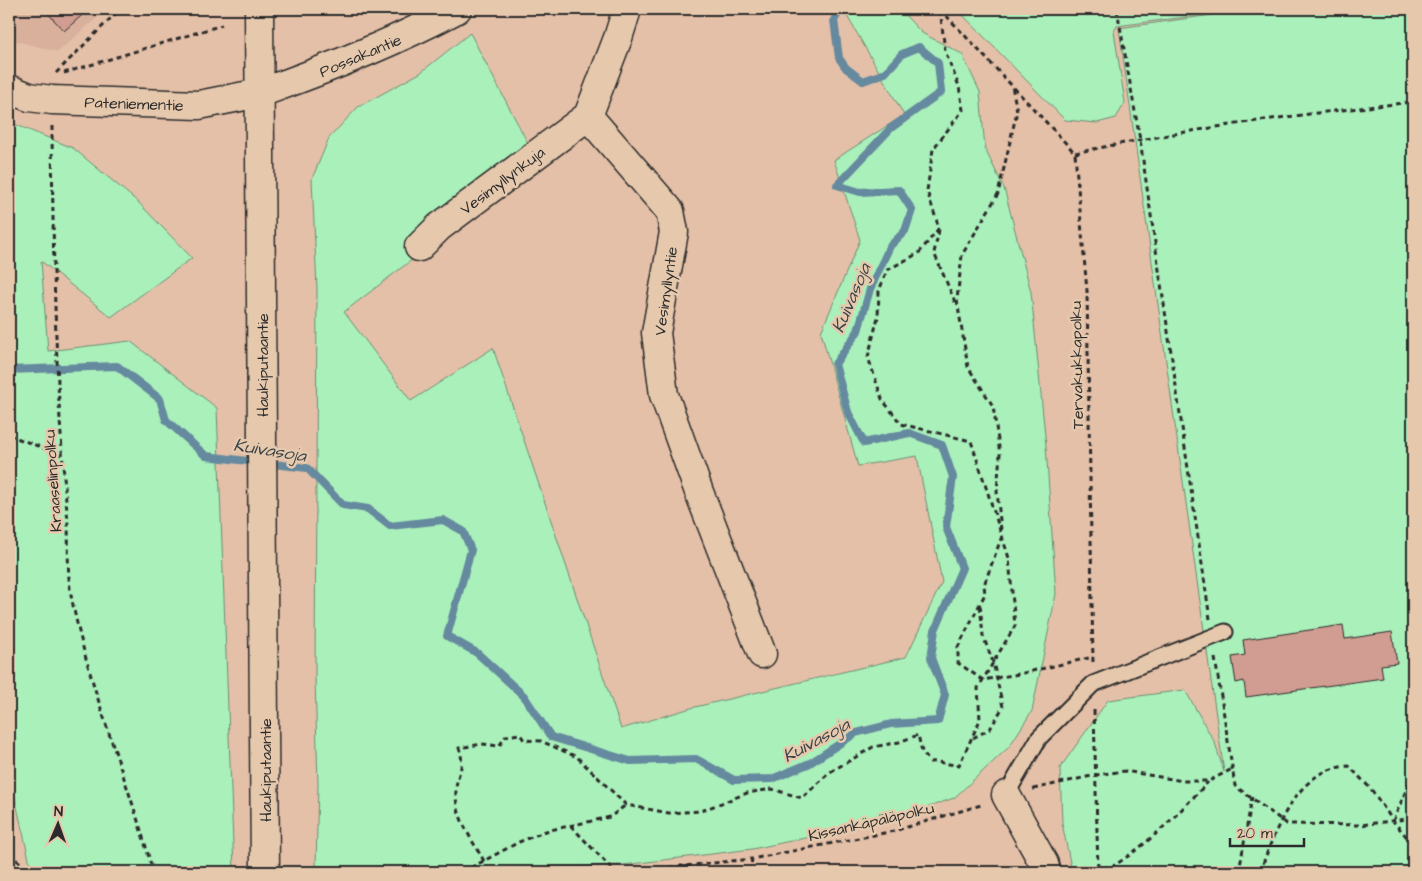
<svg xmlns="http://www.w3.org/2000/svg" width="1422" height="881" viewBox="0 0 1422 881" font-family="'Architects Daughter',sans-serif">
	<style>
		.built { fill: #d8b09c }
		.green { fill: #aaf0bb; stroke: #6a8e73 }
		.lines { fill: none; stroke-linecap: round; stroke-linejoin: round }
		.stream { stroke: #65899e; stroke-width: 8 }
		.building { fill: #d19d92; stroke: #2b2b2b }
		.service-casing { stroke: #2b2b2b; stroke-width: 19 }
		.minor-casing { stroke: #2b2b2b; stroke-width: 31 }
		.tertiary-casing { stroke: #2b2b2b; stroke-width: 31 }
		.secondary-casing { stroke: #2b2b2b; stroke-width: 31 }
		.path { stroke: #2b2b2b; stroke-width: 3; stroke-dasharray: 5 4; stroke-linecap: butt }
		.service { stroke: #e6c9ad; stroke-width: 15 }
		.minor { stroke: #e6c9ad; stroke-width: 28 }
		.tertiary { stroke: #e6c9ad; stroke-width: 28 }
		.secondary { stroke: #e6c9ad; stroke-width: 28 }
		.labels { text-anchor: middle; stroke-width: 5; stroke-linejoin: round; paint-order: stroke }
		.street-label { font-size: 16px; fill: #2b2b2b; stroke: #e6c9ad }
		.water-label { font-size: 18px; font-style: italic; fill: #394248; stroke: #e6c9ad }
	</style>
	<rect width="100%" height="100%" fill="#e5c0a8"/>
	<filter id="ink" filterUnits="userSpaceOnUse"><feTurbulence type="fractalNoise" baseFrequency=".02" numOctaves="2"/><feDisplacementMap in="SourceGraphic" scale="10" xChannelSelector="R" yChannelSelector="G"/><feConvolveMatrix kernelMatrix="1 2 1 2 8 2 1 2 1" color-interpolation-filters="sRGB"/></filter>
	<g filter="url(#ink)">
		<path class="built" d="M 9,9 L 107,9 L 58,52 L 9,39 Z"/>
		<g class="green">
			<path d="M 843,9 L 899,9 L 922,33 L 962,54 L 980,92 L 985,149 L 1004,188 L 1031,292 L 1046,446 L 1056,594 L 1032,711 L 1009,747 L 954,798 L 892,820 L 752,849 L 623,865 L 405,872 L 358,872 L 316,866 L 318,784 L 315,678 L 317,289 L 312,179 L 329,138 L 358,107 L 420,73 L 470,33 L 541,168 L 478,209 L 344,312 L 411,401 L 493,348 L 621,729 L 691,708 L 906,657 L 942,582 L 917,456 L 858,466 L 821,332 L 860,240 L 834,160 L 904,115 Z"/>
			<path d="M 957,9 L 1247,9 L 1117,26 L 1114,31 L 1125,103 L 1116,118 L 1097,123 L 1065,120 Z"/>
			<path d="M 1255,9 L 1413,9 L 1413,872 L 1072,872 L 1062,823 L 1060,768 L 1108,700 L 1185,690 L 1215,743 L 1224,772 L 1119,28 Z"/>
			<path d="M 9,122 L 73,148 L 138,202 L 192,258 L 111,317 L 41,261 L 48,351 L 130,341 L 217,408 L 234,872 L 32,872 L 9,772 Z"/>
		</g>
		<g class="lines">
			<path class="stream" d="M 9,370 L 117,366 L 160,399 L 166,420 L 206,456 L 307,468 L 343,505 L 368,509 L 390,526 L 443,520 L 463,531 L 471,550 L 447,636 L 477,653 L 524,696 L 551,737 L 630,761 L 696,759 L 734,780 L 772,779 L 810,763 L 856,733 L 891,724 L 938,721 L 945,695 L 931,658 L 935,630 L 962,568 L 946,527 L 953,477 L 942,445 L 909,433 L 864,443 L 848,412 L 835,364 L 858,331 L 870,289 L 890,246 L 905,231 L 912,210 L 899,190 L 860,192 L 837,185 L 891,128 L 941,92 L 938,63 L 919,47 L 902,54 L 885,73 L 863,81 L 846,68 L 839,58 L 834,20 L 841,9"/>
		</g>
		<g class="building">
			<path d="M 44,9 L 89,9 L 64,31 Z"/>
			<path d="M 1343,625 L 1345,639 L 1392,632 L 1397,663 L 1381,665 L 1383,678 L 1246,697 L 1244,681 L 1236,683 L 1232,657 L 1245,655 L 1243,640 Z"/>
		</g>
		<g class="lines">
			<g class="service-casing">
				<path id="service" d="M 1006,795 L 1039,738 L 1093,684 L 1225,632"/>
			</g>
			<g class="minor-casing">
				<g id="minor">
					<path d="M 627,9 L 618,38 L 588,116 L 670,211 L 674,232 L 656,333 L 664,395 L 699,492 L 762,654"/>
					<path d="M 260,93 C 328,69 393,43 457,9"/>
					<path d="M 419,247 L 439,227 L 588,116"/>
					<path d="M 1006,795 L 1044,864 L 1046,872"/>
				</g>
			</g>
			<g class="tertiary-casing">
				<path id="tertiary" d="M 9,89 L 29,97 L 52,100 L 199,105 L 260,93"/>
			</g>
			<g class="secondary-casing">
				<path id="secondary" d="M 259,9 L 265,872"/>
			</g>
			<g class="path">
				<path d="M 940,9 L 1075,153 L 1087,291 L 1093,664"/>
				<path d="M 1117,9 L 1140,140 L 1210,619"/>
				<path d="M 56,73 L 120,9"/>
				<path d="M 64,73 L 222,25"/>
				<path d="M 52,126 C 53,254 55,383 67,511 C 70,538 66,567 71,595 C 89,690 128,779 153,872"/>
				<path d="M 1075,153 C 1187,129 1300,114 1413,102"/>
				<path d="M 939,230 L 934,253 L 956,304"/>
				<path d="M 9,435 L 61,455"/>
				<path d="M 1001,530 L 997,491 L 1000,454 L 993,406 L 968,367 L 957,300 L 962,255 L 998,194 L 1017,111 L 1012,86"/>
				<path d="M 1002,536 L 984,585 L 985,594 L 958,647 L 958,663 L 983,680 L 1019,674 L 1093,657"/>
				<path d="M 1215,658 L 1235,786 L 1287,824 L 1361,825 L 1413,818"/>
				<path d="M 1094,710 L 1098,872"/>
				<path d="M 973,738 L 990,729 L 1003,707 L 993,662 L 983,636 L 980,603"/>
				<path d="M 1033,789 L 1096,775 L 1125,771 L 1183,781 L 1209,781 L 1232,769"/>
				<path d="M 1393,821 L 1413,774"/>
				<path d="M 571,826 L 615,872"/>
				<path d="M 9,854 L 32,872"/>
				<path d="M 484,861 C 472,840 454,815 456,789 C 457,771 466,768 459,748 L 482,744 L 499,746 L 506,736 L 520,734 L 524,740 L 541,741 L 577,757 L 626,805 L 669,813 L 701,811 L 747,793 L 772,789 L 802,798 L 830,772 L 873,747 L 899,742 L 918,735 L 922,752 L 930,762 C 941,761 948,765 959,765 L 980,720 L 978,688 L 1015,626 L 1009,558 L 971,441 L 901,424 L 882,399 L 868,357 L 878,317 L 879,291 L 887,270 L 919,253 L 939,228 L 927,191 L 933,149 L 963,110 L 959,86 L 945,51 L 940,9"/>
				<path d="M 463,872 L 519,842 L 546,831 L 610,817 L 626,805"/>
				<path d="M 624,872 L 752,859"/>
				<path d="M 750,872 L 752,859 L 894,831 L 981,805"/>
				<path d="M 1103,872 C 1144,849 1176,816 1208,782"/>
				<path d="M 1239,872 L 1252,797"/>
				<path d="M 1260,872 C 1275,831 1296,768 1349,766 L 1371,789 L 1393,821 L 1412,843 L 1413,854"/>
			</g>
			<use href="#service" class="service"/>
			<use href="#minor" class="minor"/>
			<use href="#tertiary" class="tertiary"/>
			<use href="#secondary" class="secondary"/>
		</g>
	</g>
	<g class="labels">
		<g class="street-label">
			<text transform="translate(360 55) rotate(-23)" y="6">Possakantie</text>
			<text transform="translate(134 103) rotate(2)" y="6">Pateniementie</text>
			<text transform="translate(502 180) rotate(-37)" y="6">Vesimyllynkuja</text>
			<text transform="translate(665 291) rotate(-82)" y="6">Vesimyllyntie</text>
			<text transform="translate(262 365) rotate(-90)" y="6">Haukiputaantie</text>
			<text transform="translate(1076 365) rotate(-91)" y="6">Tervakukkapolku</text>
			<text transform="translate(52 481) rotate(-94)" y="6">Kraaselinpolku</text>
			<text transform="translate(265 770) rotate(-90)" y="6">Haukiputaantie</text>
			<text transform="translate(871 821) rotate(-13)" y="6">Kissankäpäläpolku</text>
		</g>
		<g class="water-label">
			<text transform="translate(851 298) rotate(-67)" y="6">Kuivasoja</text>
			<text transform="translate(270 450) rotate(9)" y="6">Kuivasoja</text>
			<text transform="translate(816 740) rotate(-28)" y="6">Kuivasoja</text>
		</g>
	</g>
	<rect width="1422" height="881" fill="none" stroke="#e6c9ad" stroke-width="30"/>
	<rect x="15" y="15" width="1392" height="851" fill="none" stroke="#2b2b2b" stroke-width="2" filter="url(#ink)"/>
	<g transform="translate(58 824) rotate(2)" stroke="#e6c9ad" stroke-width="4" paint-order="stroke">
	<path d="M0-4L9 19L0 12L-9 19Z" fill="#2b2b2b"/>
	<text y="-8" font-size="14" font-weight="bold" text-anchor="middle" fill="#2b2b2b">N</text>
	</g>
	<path d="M1230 838v8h74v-8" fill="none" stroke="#2b2b2b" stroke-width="2.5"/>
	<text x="1237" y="838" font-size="15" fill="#2b2b2b" stroke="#e6c9ad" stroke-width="4" paint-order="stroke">20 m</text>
</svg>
